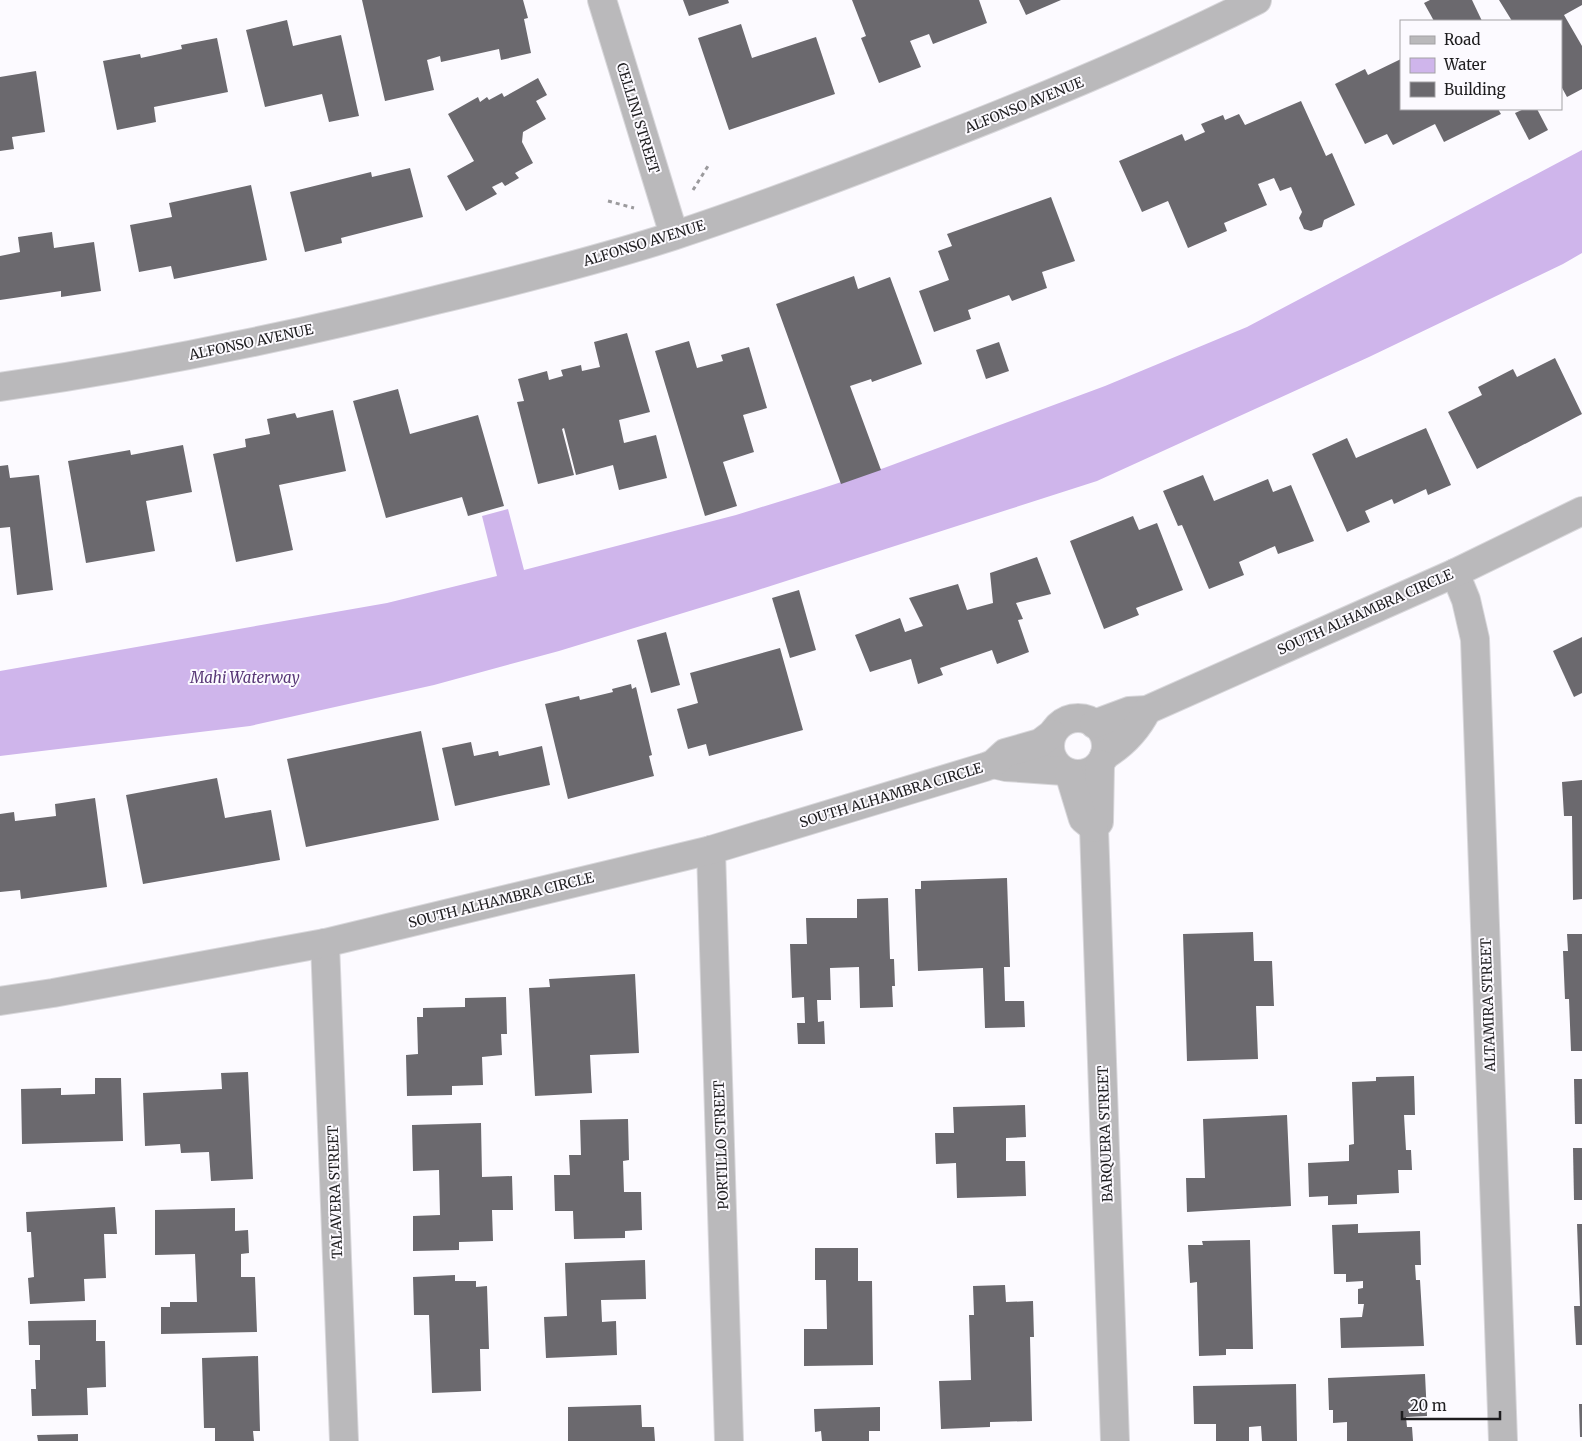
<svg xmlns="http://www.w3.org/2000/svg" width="1582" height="1441" viewBox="0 0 1582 1441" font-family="Merriweather,serif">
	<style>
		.water { fill: #cfb5eb }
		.building { fill: #6b696e }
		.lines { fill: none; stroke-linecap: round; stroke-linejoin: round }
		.street-casing { stroke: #d8d7db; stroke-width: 30 }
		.path { stroke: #9b9a9d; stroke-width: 3; stroke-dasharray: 4 4; stroke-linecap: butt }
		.street { stroke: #bab9bb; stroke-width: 28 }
		.labels { text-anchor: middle; stroke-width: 4; stroke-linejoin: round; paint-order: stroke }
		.street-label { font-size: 14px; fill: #1e1d1f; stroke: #fcfaff }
		.water-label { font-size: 15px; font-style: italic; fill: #583776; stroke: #fcfaff }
	</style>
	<rect width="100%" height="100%" fill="#fcfaff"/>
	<path class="water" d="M 1582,150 L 1582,253 L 1563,264 L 1369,357 L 1097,481 L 755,591 L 559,651 L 434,685 L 250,726 L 0,756 L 0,671 L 387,603 L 497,576 L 482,516 L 508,509 L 524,570 L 736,515 L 817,490 L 884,468 L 1105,386 L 1247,327 Z"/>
	<g class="building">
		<path d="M 362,0 L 523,0 L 528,18 L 524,19 L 531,53 L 501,60 L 499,49 L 441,62 L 440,56 L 427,60 L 434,90 L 385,101 Z"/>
		<path d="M 683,0 L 728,0 L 729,3 L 689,16 Z"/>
		<path d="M 852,0 L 979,0 L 987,23 L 933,44 L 929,34 L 910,41 L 921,67 L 879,83 L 861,38 L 866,36 Z"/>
		<path d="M 1019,0 L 1061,0 L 1026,15 Z"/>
		<path d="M 1430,0 L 1472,0 L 1482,21 L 1434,21 L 1424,3 Z"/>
		<path d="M 1499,0 L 1582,0 L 1582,5 L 1564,15 L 1582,46 L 1582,89 L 1567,97 L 1561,86 L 1561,21 L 1512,21 Z"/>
		<path d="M 287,20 L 293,46 L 341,35 L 359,116 L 329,122 L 322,94 L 265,107 L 246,30 Z"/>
		<path d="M 741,24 L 752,58 L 816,37 L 835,94 L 729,130 L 698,38 Z"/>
		<path d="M 217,38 L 228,92 L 154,107 L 156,122 L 117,130 L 103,61 L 140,54 L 141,58 L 182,49 L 181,45 Z"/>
		<path d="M 1401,59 L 1401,109 L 1498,109 L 1501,114 L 1444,142 L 1435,124 L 1393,145 L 1387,134 L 1365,144 L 1335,84 L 1365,69 L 1368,75 Z"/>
		<path d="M 36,71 L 45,132 L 12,137 L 14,149 L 0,151 L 0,77 Z"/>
		<path d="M 538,78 L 547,95 L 536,101 L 546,119 L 523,132 L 522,142 L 533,163 L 515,173 L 519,178 L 505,186 L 502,182 L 492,187 L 497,194 L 466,211 L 447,176 L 474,161 L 448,114 L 478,97 L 480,102 L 487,97 L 489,100 L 502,93 L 504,97 Z"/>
		<path d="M 1301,101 L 1326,156 L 1332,153 L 1355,205 L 1324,220 L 1322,227 L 1311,231 L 1304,229 L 1299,218 L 1302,212 L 1291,187 L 1280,191 L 1274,178 L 1258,184 L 1267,205 L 1224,223 L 1227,231 L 1188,248 L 1168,201 L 1142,212 L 1119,161 L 1182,134 L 1185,141 L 1205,132 L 1201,124 L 1223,115 L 1225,120 L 1239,114 L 1245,125 Z"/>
		<path d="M 1524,109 L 1537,109 L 1548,130 L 1529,140 L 1515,113 Z"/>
		<path d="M 410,168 L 423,217 L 341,238 L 342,243 L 305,252 L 290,192 L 371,172 L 372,177 Z"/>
		<path d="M 251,185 L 267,260 L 174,279 L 171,266 L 139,272 L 130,225 L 172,217 L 169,203 Z"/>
		<path d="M 1051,197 L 1075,261 L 1042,272 L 1047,288 L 1012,301 L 1009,295 L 968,310 L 971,319 L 934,332 L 919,291 L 949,280 L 938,251 L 952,246 L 947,234 Z"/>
		<path d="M 52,232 L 54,248 L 94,242 L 101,291 L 61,297 L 61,291 L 0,300 L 0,256 L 20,252 L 18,237 Z"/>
		<path d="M 854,276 L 858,289 L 890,277 L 922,364 L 872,382 L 871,379 L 850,386 L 881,470 L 841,484 L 776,304 Z"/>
		<path d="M 627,333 L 650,412 L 619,420 L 624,443 L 656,435 L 667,478 L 619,490 L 613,465 L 576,475 L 564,428 L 562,429 L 574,475 L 538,484 L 517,402 L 524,401 L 518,379 L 547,371 L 549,380 L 563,376 L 561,370 L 581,365 L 582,371 L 600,367 L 594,342 Z"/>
		<path d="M 689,341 L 697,368 L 723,361 L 721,355 L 749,347 L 767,408 L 743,415 L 754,452 L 723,462 L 737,506 L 705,516 L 655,351 Z"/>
		<path d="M 999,342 L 1009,371 L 986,379 L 976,350 Z"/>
		<path d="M 1555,358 L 1582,414 L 1477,469 L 1448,412 L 1482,395 L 1478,387 L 1513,369 L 1517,377 Z"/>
		<path d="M 398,389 L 410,434 L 478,415 L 504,506 L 468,516 L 462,497 L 386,518 L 353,401 Z"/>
		<path d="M 333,410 L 346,471 L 279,485 L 293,550 L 236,562 L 213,454 L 246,447 L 245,439 L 270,434 L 267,419 L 295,413 L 297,418 Z"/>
		<path d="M 1426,428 L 1451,485 L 1428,495 L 1426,489 L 1394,504 L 1392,499 L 1365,511 L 1370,522 L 1347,532 L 1312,454 L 1347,438 L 1356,458 Z"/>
		<path d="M 183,445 L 192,492 L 146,501 L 155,551 L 86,563 L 68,461 L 130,450 L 131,455 Z"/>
		<path d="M 8,465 L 10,478 L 39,475 L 53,590 L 17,595 L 10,527 L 0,528 L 0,466 Z"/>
		<path d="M 1203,475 L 1214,501 L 1268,479 L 1273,492 L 1291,485 L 1314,541 L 1278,554 L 1275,546 L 1239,562 L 1244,575 L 1209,589 L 1182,525 L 1178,526 L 1163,491 Z"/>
		<path d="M 1133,516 L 1139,530 L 1157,523 L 1183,590 L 1136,608 L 1139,615 L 1104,629 L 1070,541 Z"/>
		<path d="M 1037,557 L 1051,594 L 1016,603 L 1023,619 L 1018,620 L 1029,652 L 997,664 L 992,650 L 940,668 L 943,675 L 918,684 L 911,659 L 870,672 L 855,635 L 900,618 L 905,632 L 923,626 L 909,598 L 958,584 L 967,610 L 993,603 L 990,573 Z"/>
		<path d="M 799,590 L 816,650 L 790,658 L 772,598 Z"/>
		<path d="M 666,632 L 680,685 L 651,693 L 637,640 Z"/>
		<path d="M 1582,637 L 1582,693 L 1574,697 L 1553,651 Z"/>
		<path d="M 780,648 L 803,730 L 709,756 L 706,744 L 688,749 L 677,709 L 698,703 L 690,673 Z"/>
		<path d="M 631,684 L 632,689 L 636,687 L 652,755 L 649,756 L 654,776 L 568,799 L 545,704 L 579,696 L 580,700 L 613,692 L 612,689 Z"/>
		<path d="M 421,731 L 439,820 L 306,847 L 287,759 Z"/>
		<path d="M 471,742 L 474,756 L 498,751 L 499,756 L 542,746 L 550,785 L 455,806 L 442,748 Z"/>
		<path d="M 217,778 L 225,818 L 271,810 L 280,860 L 143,884 L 126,795 Z"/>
		<path d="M 1582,780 L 1582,899 L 1573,900 L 1572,816 L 1564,816 L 1562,782 Z"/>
		<path d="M 95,798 L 107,887 L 21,899 L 20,890 L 0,892 L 0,814 L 14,812 L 15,821 L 56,816 L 55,804 Z"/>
		<path d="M 1007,878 L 1010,967 L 1004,967 L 1005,1001 L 1024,1001 L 1025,1027 L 985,1028 L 983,968 L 918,971 L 915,889 L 921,889 L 921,881 Z"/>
		<path d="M 888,898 L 890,959 L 894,959 L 895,986 L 892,986 L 893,1007 L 860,1008 L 859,967 L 830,968 L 831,1000 L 817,1000 L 818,1022 L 824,1021 L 825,1044 L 798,1044 L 797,1023 L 805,1023 L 804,997 L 792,998 L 790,944 L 807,944 L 806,918 L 857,918 L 857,899 Z"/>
		<path d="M 1253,932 L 1254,961 L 1272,961 L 1274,1006 L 1256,1006 L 1258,1059 L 1187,1061 L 1183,934 Z"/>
		<path d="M 1567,934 L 1582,934 L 1582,1051 L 1571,1051 L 1569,999 L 1565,999 L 1563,951 L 1568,951 Z"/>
		<path d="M 635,974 L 639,1053 L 590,1055 L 592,1093 L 535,1096 L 529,988 L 550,987 L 549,979 Z"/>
		<path d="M 506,997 L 507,1034 L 501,1034 L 502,1055 L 482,1057 L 483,1085 L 452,1086 L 452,1095 L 407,1096 L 406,1055 L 418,1054 L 417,1017 L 423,1017 L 423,1008 L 465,1007 L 465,998 Z"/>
		<path d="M 248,1072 L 253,1179 L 211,1181 L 209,1152 L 181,1153 L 180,1144 L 145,1146 L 143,1093 L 222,1089 L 221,1073 Z"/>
		<path d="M 1414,1076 L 1415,1115 L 1404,1115 L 1406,1150 L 1411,1150 L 1412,1170 L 1398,1170 L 1399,1193 L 1357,1195 L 1357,1204 L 1328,1205 L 1328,1196 L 1309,1197 L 1308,1163 L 1349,1161 L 1349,1145 L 1354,1144 L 1352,1082 L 1376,1081 L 1376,1077 Z"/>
		<path d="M 95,1078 L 121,1078 L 123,1141 L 22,1144 L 21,1089 L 61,1088 L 61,1095 L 95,1094 Z"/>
		<path d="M 1574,1079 L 1582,1079 L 1582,1124 L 1575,1124 Z"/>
		<path d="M 1025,1105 L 1026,1137 L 1006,1138 L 1006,1161 L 1025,1161 L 1026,1196 L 957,1198 L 956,1163 L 936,1164 L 935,1133 L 954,1133 L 953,1107 Z"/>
		<path d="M 1287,1115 L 1291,1206 L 1187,1212 L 1186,1178 L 1205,1178 L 1203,1119 Z"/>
		<path d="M 628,1119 L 629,1160 L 623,1161 L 624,1192 L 641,1192 L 642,1230 L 625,1231 L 625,1238 L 574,1239 L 573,1211 L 555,1211 L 554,1175 L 570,1175 L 569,1155 L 581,1155 L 580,1120 Z"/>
		<path d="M 481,1123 L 482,1177 L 512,1176 L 513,1210 L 492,1210 L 493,1241 L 459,1242 L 459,1250 L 413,1251 L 413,1216 L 440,1215 L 439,1170 L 413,1171 L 412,1125 Z"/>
		<path d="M 1573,1148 L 1582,1148 L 1582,1200 L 1574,1200 Z"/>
		<path d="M 115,1207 L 117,1234 L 104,1234 L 106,1278 L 84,1279 L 85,1301 L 30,1304 L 28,1278 L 34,1277 L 31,1232 L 27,1232 L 26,1212 Z"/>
		<path d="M 235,1208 L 235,1231 L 248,1230 L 249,1253 L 241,1254 L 241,1277 L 255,1277 L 257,1332 L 161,1334 L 161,1307 L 170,1307 L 170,1302 L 197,1302 L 195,1254 L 155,1255 L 155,1210 Z"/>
		<path d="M 1358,1224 L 1358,1233 L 1420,1231 L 1421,1265 L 1415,1265 L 1416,1280 L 1420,1280 L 1424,1346 L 1341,1348 L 1340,1318 L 1362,1317 L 1364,1304 L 1358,1304 L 1358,1289 L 1363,1288 L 1363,1281 L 1346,1282 L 1346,1274 L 1334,1274 L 1332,1225 Z"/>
		<path d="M 1577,1224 L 1582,1224 L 1582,1345 L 1576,1345 L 1574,1306 L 1580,1306 Z"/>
		<path d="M 1250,1240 L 1253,1349 L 1226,1349 L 1226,1355 L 1199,1356 L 1197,1282 L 1190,1283 L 1188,1245 L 1203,1245 L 1202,1241 Z"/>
		<path d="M 815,1248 L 858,1248 L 858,1281 L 872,1281 L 873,1365 L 804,1366 L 804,1329 L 827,1329 L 826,1280 L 815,1280 Z"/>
		<path d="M 645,1260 L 646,1299 L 601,1300 L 602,1322 L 616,1321 L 617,1355 L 546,1358 L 544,1317 L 567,1316 L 565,1263 Z"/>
		<path d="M 455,1275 L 455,1281 L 476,1281 L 476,1287 L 487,1286 L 489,1349 L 480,1349 L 481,1391 L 432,1393 L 429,1315 L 414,1315 L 413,1277 Z"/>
		<path d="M 1005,1285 L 1006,1302 L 1033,1301 L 1034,1337 L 1030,1337 L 1032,1421 L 990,1422 L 990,1427 L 941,1429 L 939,1381 L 971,1380 L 969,1315 L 974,1315 L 973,1286 Z"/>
		<path d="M 96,1320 L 96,1341 L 105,1341 L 106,1387 L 87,1388 L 88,1415 L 32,1416 L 31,1389 L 36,1389 L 35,1360 L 40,1360 L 40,1345 L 29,1345 L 28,1321 Z"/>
		<path d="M 258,1356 L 260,1431 L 253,1431 L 254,1441 L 215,1441 L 215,1428 L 204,1428 L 202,1358 Z"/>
		<path d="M 1425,1374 L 1427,1416 L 1406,1417 L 1407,1427 L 1412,1427 L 1413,1441 L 1347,1441 L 1347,1422 L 1333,1423 L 1333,1410 L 1329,1410 L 1328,1378 Z"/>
		<path d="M 1296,1384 L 1297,1441 L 1262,1441 L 1261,1426 L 1249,1427 L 1249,1441 L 1216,1441 L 1216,1424 L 1194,1424 L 1193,1386 Z"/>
		<path d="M 1579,1404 L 1582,1404 L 1582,1437 L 1580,1437 Z"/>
		<path d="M 641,1405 L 642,1427 L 654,1427 L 655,1441 L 568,1441 L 568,1407 Z"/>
		<path d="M 880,1407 L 880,1431 L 869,1431 L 869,1441 L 822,1441 L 821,1431 L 815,1432 L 814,1409 Z"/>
		<path d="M 78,1434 L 78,1441 L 38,1441 L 37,1435 Z"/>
	</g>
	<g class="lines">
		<g class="street-casing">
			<g id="street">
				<path d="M 602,0 L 674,235"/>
				<path d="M 0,387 C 147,366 292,336 436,300 C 515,281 595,261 673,236 C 757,208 840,177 922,145 C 1036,101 1148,55 1257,0"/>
				<path d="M 1455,573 L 1466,600 L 1475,639 L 1503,1441"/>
				<circle cx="1078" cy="746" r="28"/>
				<path d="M 1094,724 L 1129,711 L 1147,710 L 1455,573 L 1582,511"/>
				<path d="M 1104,756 C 1124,744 1137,730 1147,710"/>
				<path d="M 993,764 L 1006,767 L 1064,771"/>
				<path d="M 1100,764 L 1099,822 L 1094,828 L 1115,1441"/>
				<path d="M 1069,773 L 1083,819 L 1094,828"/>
				<path d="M 711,850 L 729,1441"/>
				<path d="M 325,943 L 344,1441"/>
				<path d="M 0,1001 L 53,993 L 325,943 L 711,850 L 985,767 L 993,764 L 1005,753 L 1040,743 L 1052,734"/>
			</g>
		</g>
		<g class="path">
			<path d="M 693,190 L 708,166"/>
			<path d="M 608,201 L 634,208"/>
		</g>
		<use href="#street" class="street"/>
	</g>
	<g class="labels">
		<g class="street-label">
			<text transform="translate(1024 105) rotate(-22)" y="5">ALFONSO AVENUE</text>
			<text transform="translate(638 118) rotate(73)" y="5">CELLINI STREET</text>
			<text transform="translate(644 243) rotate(-17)" y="5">ALFONSO AVENUE</text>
			<text transform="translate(251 342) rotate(-12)" y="5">ALFONSO AVENUE</text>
			<text transform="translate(1365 612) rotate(-24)" y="5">SOUTH ALHAMBRA CIRCLE</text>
			<text transform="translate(891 795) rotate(-17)" y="5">SOUTH ALHAMBRA CIRCLE</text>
			<text transform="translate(501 900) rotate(-14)" y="5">SOUTH ALHAMBRA CIRCLE</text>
			<text transform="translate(1488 1005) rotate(-92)" y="5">ALTAMIRA STREET</text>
			<text transform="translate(1105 1134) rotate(-92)" y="5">BARQUERA STREET</text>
			<text transform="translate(721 1145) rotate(-92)" y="5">PORTILLO STREET</text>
			<text transform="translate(335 1192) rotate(-92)" y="5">TALAVERA STREET</text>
		</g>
		<g class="water-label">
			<text x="245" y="683">Mahi Waterway</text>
		</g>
	</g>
	<rect x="1400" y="20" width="162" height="90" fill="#fcfaff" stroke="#a3a2a5"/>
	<rect x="1410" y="36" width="25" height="8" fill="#bab9bb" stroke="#a3a2a5"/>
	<text x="1444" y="45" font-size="15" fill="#1e1d1f">Road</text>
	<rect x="1410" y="58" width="25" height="15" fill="#cfb5eb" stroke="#a3a2a5"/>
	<text x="1444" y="70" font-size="15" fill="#1e1d1f">Water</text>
	<rect x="1410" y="82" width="25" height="15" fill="#6b696e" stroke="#a3a2a5"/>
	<text x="1444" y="95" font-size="15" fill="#1e1d1f">Building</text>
	<path d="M1402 1411v8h98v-8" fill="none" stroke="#1e1d1f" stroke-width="2.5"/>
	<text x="1410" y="1411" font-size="15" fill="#1e1d1f" stroke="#fcfaff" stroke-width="4" paint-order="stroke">20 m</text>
</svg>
